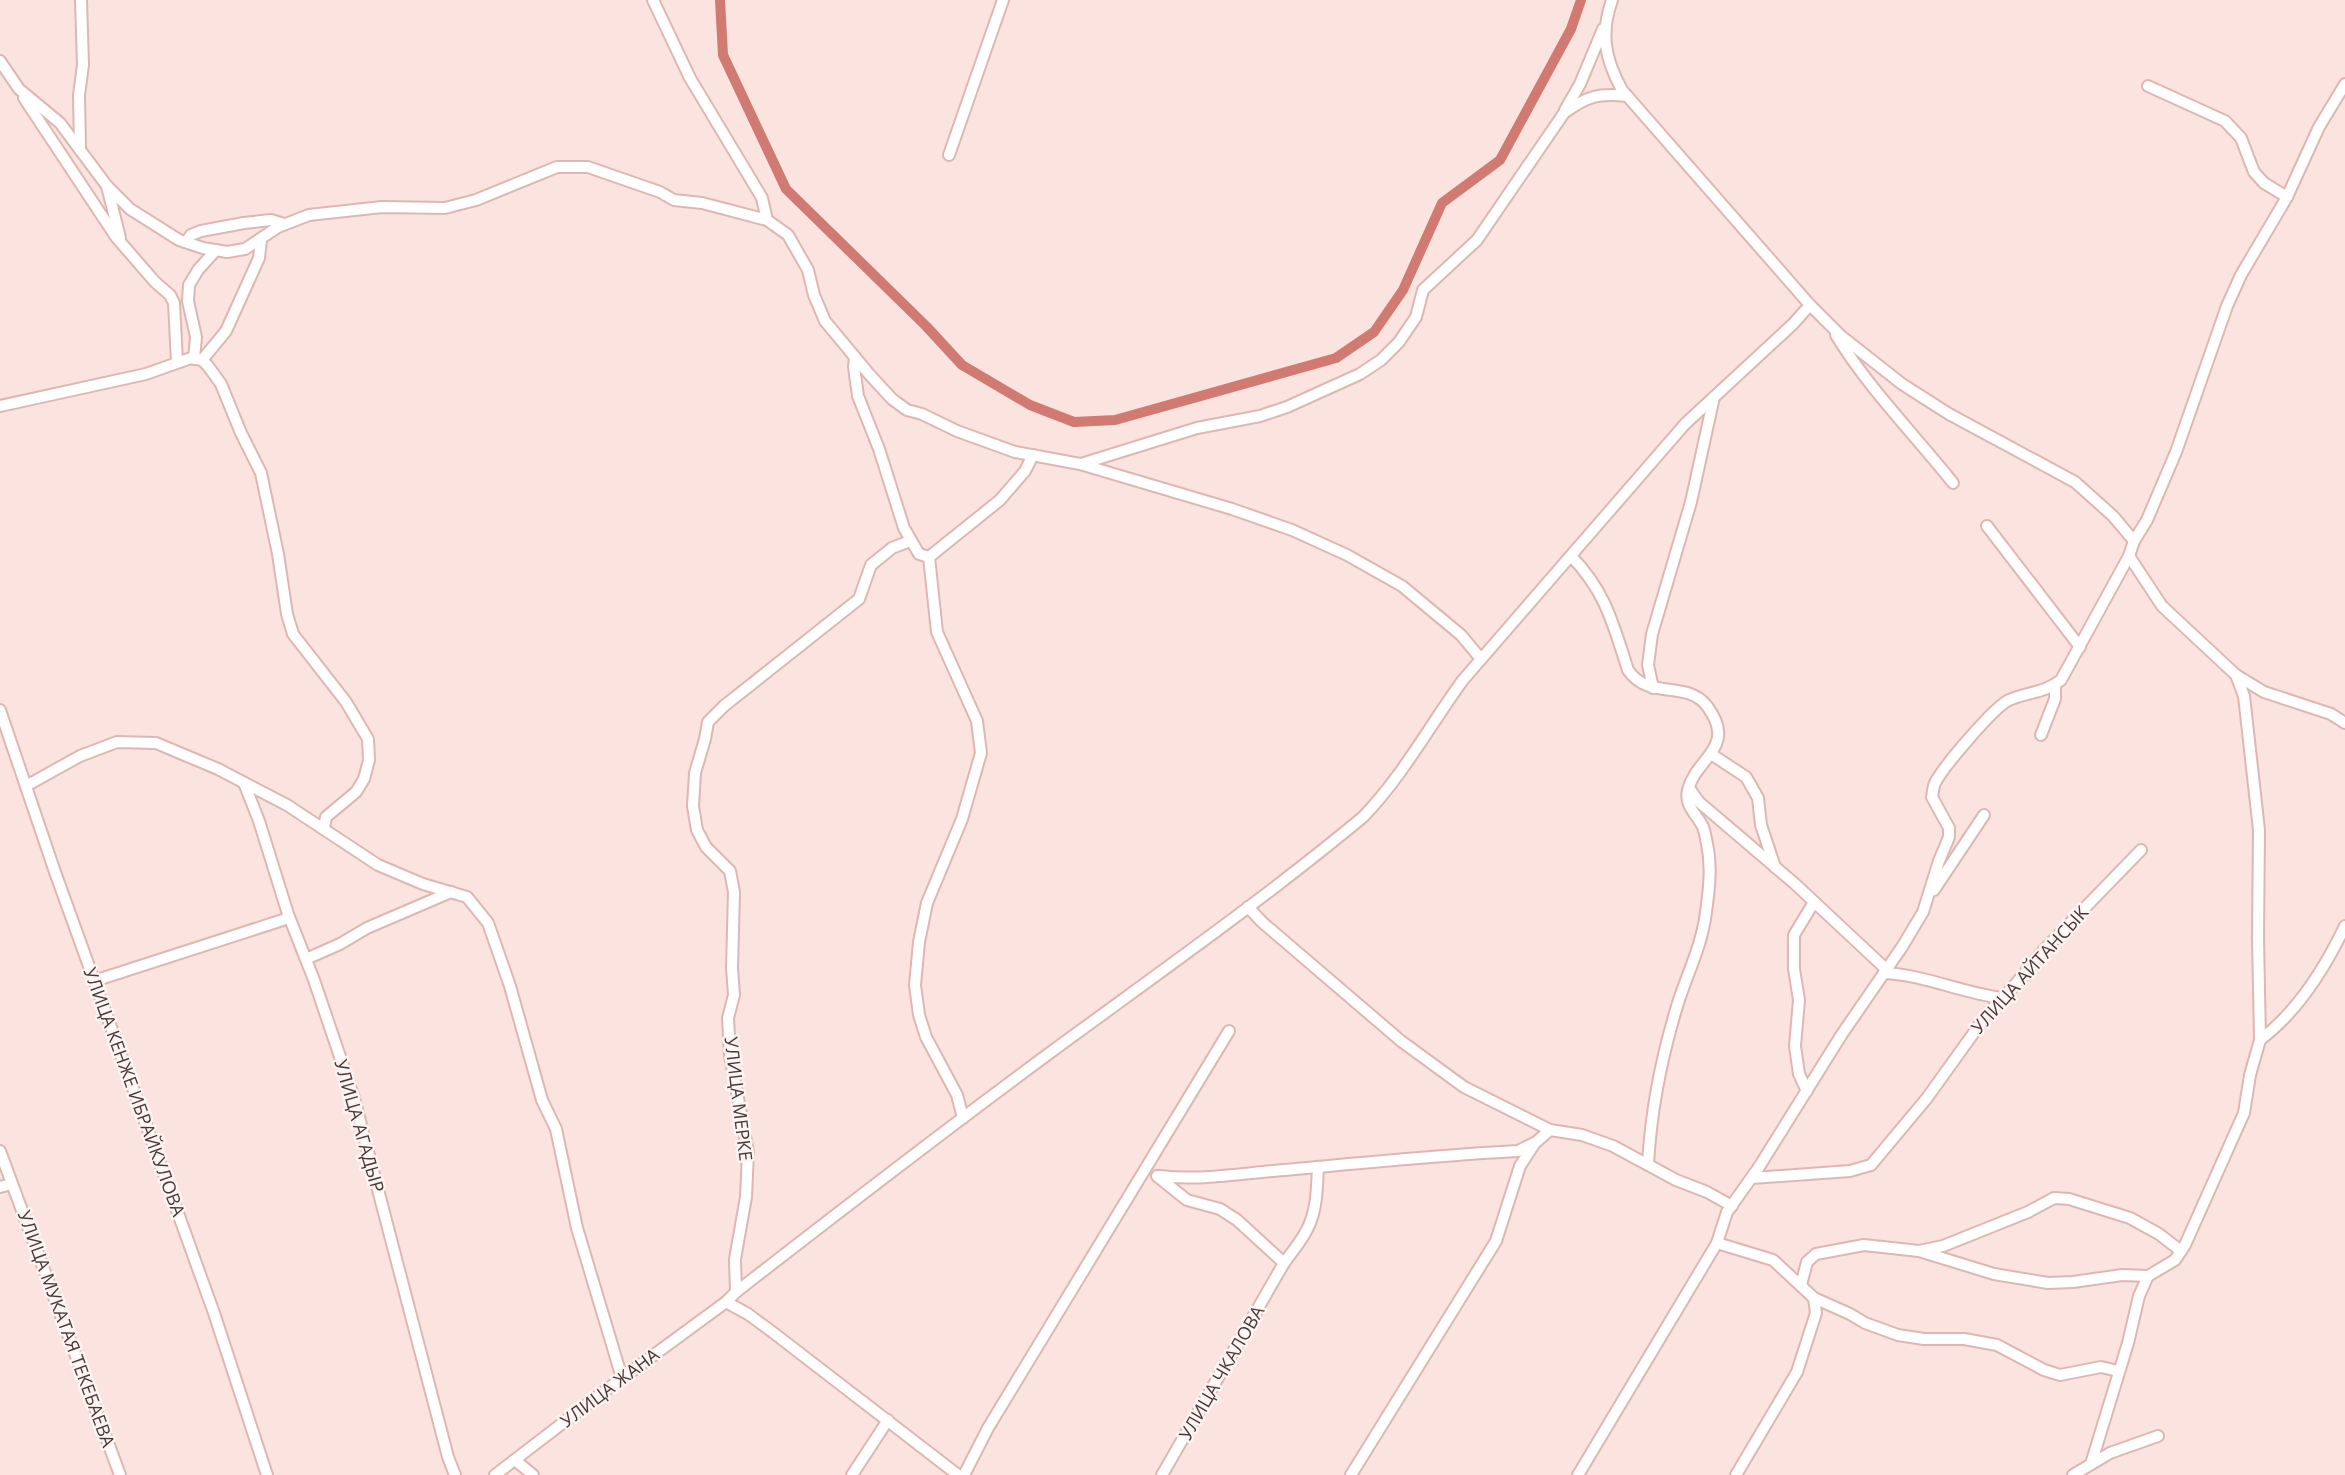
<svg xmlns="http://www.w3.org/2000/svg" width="2345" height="1475" viewBox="0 0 2345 1475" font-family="'Open Sans',sans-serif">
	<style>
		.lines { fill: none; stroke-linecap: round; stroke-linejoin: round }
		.canal { stroke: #d17a71; stroke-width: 10 }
		.minor-casing { stroke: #deb7b2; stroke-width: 14 }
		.minor { stroke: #fff; stroke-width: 10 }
		.labels { text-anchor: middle; stroke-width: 5; stroke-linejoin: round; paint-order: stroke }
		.street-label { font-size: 18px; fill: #483836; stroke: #fcf4f3 }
	</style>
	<rect width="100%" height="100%" fill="#fbe3e0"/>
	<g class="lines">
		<path class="canal" d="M 720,0 L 723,55 L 786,189 L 926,326 L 962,365 L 1030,405 L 1074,422 L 1115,420 L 1336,358 L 1374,332 L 1403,290 L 1442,203 L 1500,160 L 1571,29 L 1581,0"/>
		<g class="minor-casing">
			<g id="minor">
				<path d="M 653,0 L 690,78 L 762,198 L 767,220 L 788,235 L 808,270 L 814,295 L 825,321 L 869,374 L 892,399 L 907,410 L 922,414 L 957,431 L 1015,452 L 1080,464 L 1232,509 L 1292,530 L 1347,555 L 1402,586 L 1461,635 L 1481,659"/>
				<path d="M 0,61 L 19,89 L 60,123 L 107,186 L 130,209 L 179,240 L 203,248 L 227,252 L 245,249 L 278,227 L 309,215 L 382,207 L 445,208 L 476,200 L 557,167 L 588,167 L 660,192 L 674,200 L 702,203 L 767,220"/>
				<path d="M 2148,86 L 2225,121 L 2241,138 L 2254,172 L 2264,183 L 2287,197"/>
				<path d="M 24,98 L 116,237 L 155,282 L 170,295 L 174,303 L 177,362"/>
				<path d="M 1565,110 L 1580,84 L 1603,29"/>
				<path d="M 80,147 L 79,95 L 83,65 L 81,0"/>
				<path d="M 949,155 L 1003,0"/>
				<path d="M 107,186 L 120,238"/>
				<path d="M 186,242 L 191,235 L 201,231 L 244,223 L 271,220 L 284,224"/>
				<path d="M 1836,335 C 1869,389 1914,434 1953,483"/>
				<path d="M 855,357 L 854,367 L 858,396 L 879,449 L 904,528 L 919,554 L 929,557"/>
				<path d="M 194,359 L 196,337 L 188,301 L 189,285 L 198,270 L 216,250"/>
				<path d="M 202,360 L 226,331 L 259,258 L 261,240"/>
				<path d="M 0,406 L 146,374 L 191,358 L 202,360 L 208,366 L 221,384 L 241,433 L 261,473 L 278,554 L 287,614 L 293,634 L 346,702 L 368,739 L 369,760 L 364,779 L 356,792 L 326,817 L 324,828"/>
				<path d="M 1081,464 L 1197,428 L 1260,416 L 1287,407 L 1360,374 L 1381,360 L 1399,342 L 1416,317 L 1423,290 L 1477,240 L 1564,113 C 1587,96 1599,93 1627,96"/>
				<path d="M 1987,526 L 2080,647"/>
				<path d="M 2134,541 L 2147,520 L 2176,452 L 2227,306 L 2241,275 L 2287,197 L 2319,127 L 2345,84"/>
				<path d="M 1571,556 C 1606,592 1613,624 1628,670 C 1649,701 1686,679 1707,706 C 1738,748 1696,757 1688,790 C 1684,806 1697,814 1703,827 C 1705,832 1706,839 1707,844 C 1712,867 1709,890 1706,912 C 1702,945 1688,972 1678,1003 C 1662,1055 1651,1110 1648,1164"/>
				<path d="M 2129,556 L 2162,606 L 2236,675 L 2264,692 L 2331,714 L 2345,723"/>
				<path d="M 929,557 L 937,632 L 977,721 L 981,753 L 962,819 L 927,903 L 919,942 L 915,985 L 919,1015 L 926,1037 L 957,1095 L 963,1118"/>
				<path d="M 929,557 L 1000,500 L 1025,471 L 1033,455"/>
				<path d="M 1653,688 L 1648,665 L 1652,634 L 1691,502 L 1714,397"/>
				<path d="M 0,710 L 55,872 L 214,1313 L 267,1475"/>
				<path d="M 2041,735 L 2055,699 L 2055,685"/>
				<path d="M 1711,754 L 1746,777 L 1758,798 L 1761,825 L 1775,867"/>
				<path d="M 244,783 L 259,821 L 288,914 L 314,980 L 354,1098 L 448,1457 L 455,1475"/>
				<path d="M 26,786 L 80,756 L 117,742 L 156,743 L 218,769 L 287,805 L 378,865 L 423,884 L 467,897 L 488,923 L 510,986 L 542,1100 L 556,1129 L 577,1228 L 622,1378"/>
				<path d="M 1689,788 L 1699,802 L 1794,883 L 1887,970"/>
				<path d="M 1934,890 L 1984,815"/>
				<path d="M 1248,907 L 1262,922 L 1401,1041 L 1464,1087 L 1550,1130 L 1582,1135 L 1613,1146 L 1676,1180 L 1707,1192 L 1732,1206"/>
				<path d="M 306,959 L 340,944 L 367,928 L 451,892"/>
				<path d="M 1884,973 C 1925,975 1962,993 2002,998"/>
				<path d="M 94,981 L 289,918"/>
				<path d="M 2260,1040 C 2297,1012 2325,968 2345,926"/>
				<path d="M 1807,1091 L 1799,1074 L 1795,1046 L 1799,1000 L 1794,969 L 1794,935 L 1814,902"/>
				<path d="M 0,1151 L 120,1475"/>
				<path d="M 1157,1176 L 1187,1200 L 1220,1209 L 1237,1220 L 1284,1263 L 1162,1475"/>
				<path d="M 1160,1176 C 1200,1181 1244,1173 1284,1170 C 1362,1163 1440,1155 1518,1151 L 1534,1143"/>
				<path d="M 1752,1178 L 1850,1171 L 1871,1165 L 1927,1098 L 1988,1013 L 2013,987 L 2043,951 L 2141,850"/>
				<path d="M 0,1187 L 12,1184"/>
				<path d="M 1717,1243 L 1773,1260 L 1814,1298 L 1850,1314 L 1865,1323 L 1898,1335 L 1924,1339 L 1964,1339 L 1997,1345 L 2044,1370 L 2060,1375 L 2101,1367 L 2118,1371"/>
				<path d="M 1919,1251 L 1943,1246 L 2028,1212 L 2054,1198 L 2069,1199 L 2130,1218 L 2159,1234 L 2181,1251"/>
				<path d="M 1284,1263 C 1293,1250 1304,1239 1310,1223 C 1317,1206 1317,1186 1318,1167"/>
				<path d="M 1801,1285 L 1807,1262 L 1816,1254 L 1864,1245 L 1919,1251 L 1994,1274 L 2048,1283 L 2073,1282 L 2122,1275 L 2148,1276"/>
				<path d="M 736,1292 L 735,1259 L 746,1197 L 748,1152 L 730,1055 L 728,1018 L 734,995 L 732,968 L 734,892 L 730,871 L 706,847 L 697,830 L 693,806 L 695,773 L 705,739 L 708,722 L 724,706 L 859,599 L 871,565 L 892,548 L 910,541"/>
				<path d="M 726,1302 L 748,1314 L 775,1334 L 958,1475"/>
				<path d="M 515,1460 L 533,1475"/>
				<path d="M 2091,1464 L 2128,1343 L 2139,1296 L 2148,1276 L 2175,1260 L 2185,1245 L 2244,1113 L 2250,1075 L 2260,1040 L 2258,937 L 2259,830 L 2244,696 L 2236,675"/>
				<path d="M 495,1475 L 598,1396 L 726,1302 L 736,1292 C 840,1211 945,1130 1051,1052 C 1156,975 1263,900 1363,817 C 1402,777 1430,725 1463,680 L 1685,424 L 1793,324 L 1810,305"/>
				<path d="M 852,1475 L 888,1420"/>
				<path d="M 964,1475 L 988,1428 L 1229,1031"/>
				<path d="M 1351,1475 L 1496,1241 L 1520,1166 L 1535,1143 L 1550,1130"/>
				<path d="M 1578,1475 L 1717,1243 L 1727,1212 L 1759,1167 L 1842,1034 L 1902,947 L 1923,912 L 1939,861 L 1949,837 L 1949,828 L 1932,797 C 1933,793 1933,787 1935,783 C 1943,767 1994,707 2009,700 C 2027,692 2045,693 2061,680 L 2129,556 L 2134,541 L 2113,516 L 2075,482 L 1949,414 L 1902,384 L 1841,336 L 1810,305 L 1622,90 C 1605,59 1600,34 1612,0"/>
				<path d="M 1736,1475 L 1797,1372 L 1816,1313 L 1814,1298"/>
				<path d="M 2073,1475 L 2110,1453 L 2158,1436"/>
			</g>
		</g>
		<use href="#minor" class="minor"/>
	</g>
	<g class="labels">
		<g class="street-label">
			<text transform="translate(2030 970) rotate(-48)" y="6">УЛИЦА АЙТАНСЫК</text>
			<text transform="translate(134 1092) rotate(70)" y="6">УЛИЦА КЕНЖЕ ИБРАЙКУЛОВА</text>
			<text transform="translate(738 1099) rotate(83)" y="6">УЛИЦА МЕРКЕ</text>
			<text transform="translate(359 1126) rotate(74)" y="6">УЛИЦА АГАДЫР</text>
			<text transform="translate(66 1329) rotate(70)" y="6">УЛИЦА МУКАТАЯ ТЕКЕБАЕВА</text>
			<text transform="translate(1222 1373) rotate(-60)" y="6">УЛИЦА ЧКАЛОВА</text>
			<text transform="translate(610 1388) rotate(-37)" y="6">УЛИЦА ЖАНА</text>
		</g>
	</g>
</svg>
